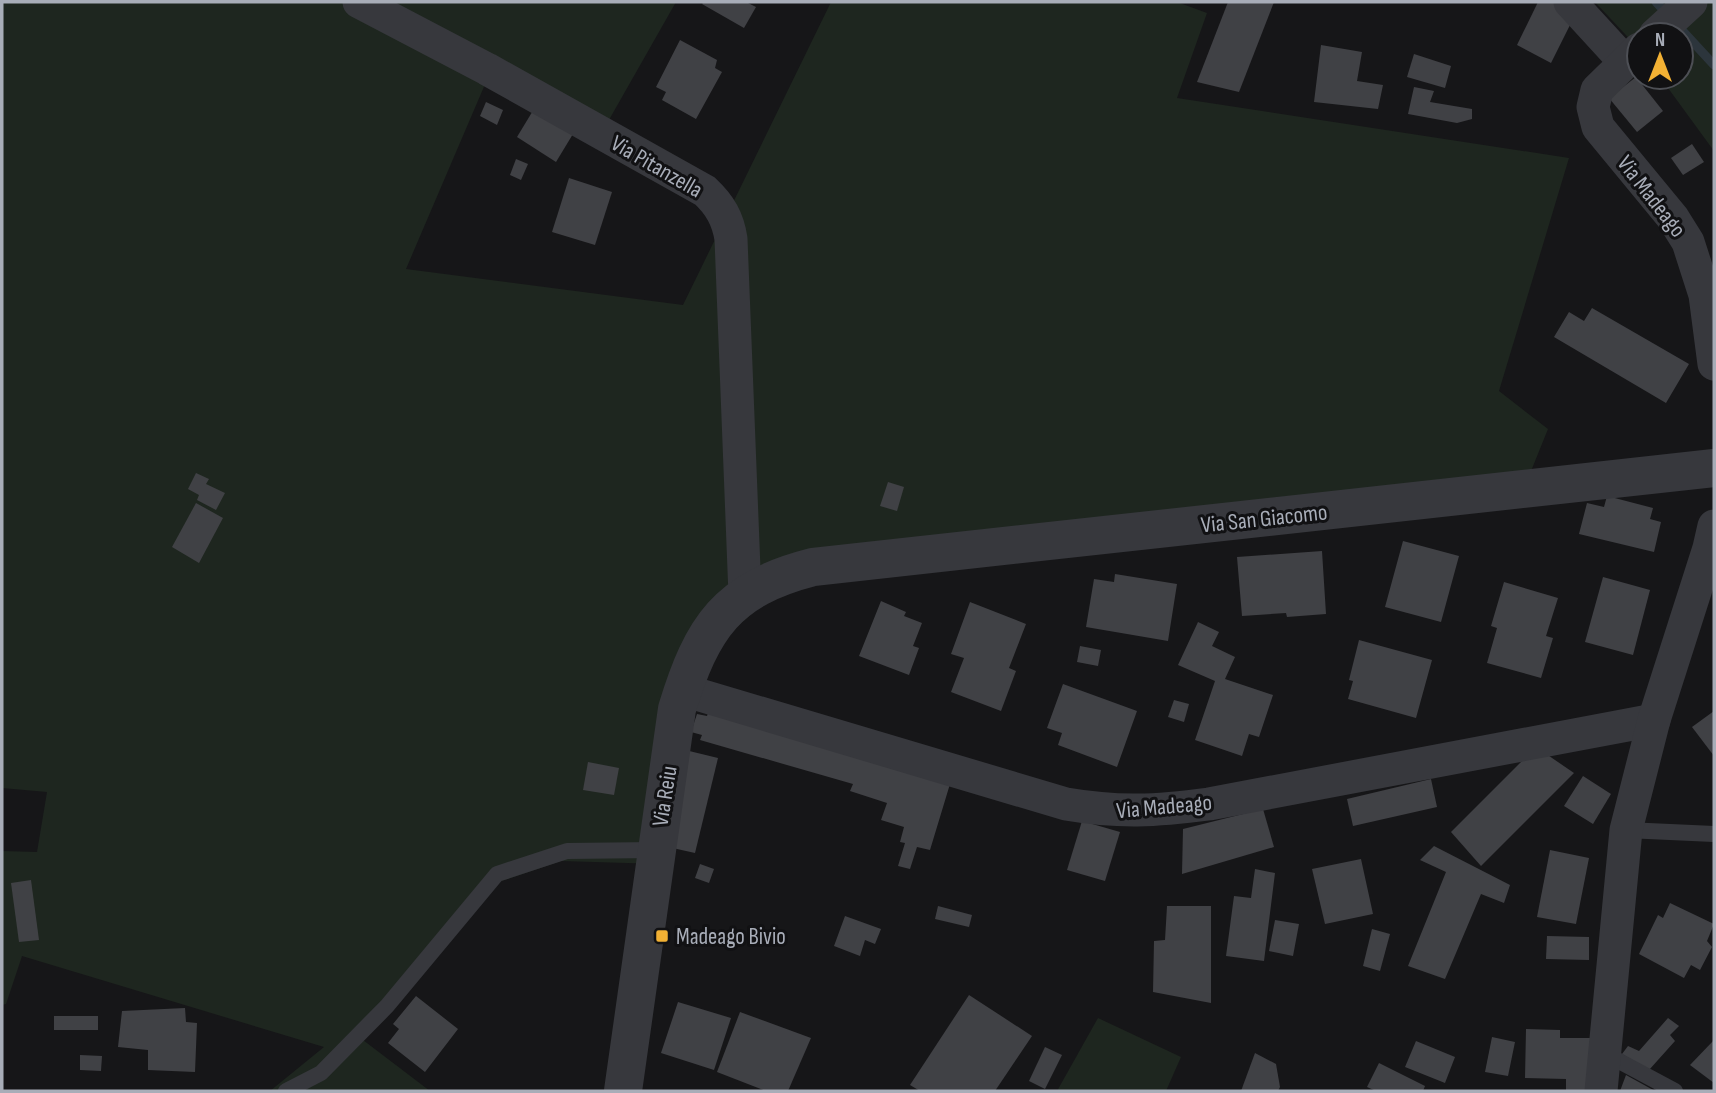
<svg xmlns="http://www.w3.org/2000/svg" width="1716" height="1093" viewBox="0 0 1716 1093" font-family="'Sofia Sans Condensed',sans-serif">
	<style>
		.green { fill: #1e261f }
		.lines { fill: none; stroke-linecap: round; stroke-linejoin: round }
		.stream { stroke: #2c353c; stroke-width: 9 }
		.building { fill: #404145 }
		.service { stroke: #37383d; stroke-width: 16 }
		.minor { stroke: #37383d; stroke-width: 33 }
		.tertiary { stroke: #37383d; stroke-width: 38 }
		.poi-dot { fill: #f2b134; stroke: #111113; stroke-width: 2.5 }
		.labels { text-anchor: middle; stroke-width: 6; stroke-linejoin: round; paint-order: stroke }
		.street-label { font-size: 23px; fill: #a8adb8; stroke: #111113 }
		.poi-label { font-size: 23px; fill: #a8adb8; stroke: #111113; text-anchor: start }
	</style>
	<rect width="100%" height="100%" fill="#161618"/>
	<g class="green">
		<path d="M 2,2 L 383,2 L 393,8 L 397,2 L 676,2 L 597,141 L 486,82 L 406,269 L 683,305 L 831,2 L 1177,2 L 1207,13 L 1177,98 L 1569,158 L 1499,391 L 1548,429 L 1517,506 L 781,589 L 701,657 L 660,864 L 561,861 L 499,882 L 363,1040 L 430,1091 L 270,1091 L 324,1047 L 22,956 L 6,1004 L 2,1005 L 2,851 L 37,852 L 47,792 L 2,788 Z"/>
		<path d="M 1595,2 L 1714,2 L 1714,151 L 1660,77 L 1681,77 L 1681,35 L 1639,35 L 1639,49 Z"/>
		<path d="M 1098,1018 L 1181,1057 L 1166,1091 L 1057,1091 Z"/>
	</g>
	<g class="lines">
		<path class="stream" d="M 1656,2 L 1714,65"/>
	</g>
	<g class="building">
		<path d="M 704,2 L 746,2 L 756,7 L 744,28 L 702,4 Z"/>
		<path d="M 1228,2 L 1274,2 L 1239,92 L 1197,82 Z"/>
		<path d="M 1538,2 L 1561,2 L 1574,17 L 1551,63 L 1517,45 Z"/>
		<path d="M 680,40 L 717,60 L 715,68 L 722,72 L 696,119 L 662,100 L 666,92 L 656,87 Z"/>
		<path d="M 1321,45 L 1362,52 L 1357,81 L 1383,85 L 1378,109 L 1314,102 Z"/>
		<path d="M 1414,54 L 1451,66 L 1445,88 L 1407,77 Z"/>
		<path d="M 1636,77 L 1663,111 L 1637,132 L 1609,98 Z"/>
		<path d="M 1414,87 L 1434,91 L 1430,102 L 1472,109 L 1472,119 L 1457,123 L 1408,114 Z"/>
		<path d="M 486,102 L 503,110 L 497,125 L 480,116 Z"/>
		<path d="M 537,104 L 576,129 L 556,162 L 517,137 Z"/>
		<path d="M 1692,144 L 1704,162 L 1683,175 L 1671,158 Z"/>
		<path d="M 516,159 L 528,164 L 521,180 L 510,175 Z"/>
		<path d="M 569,178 L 612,192 L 595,245 L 552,232 Z"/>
		<path d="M 1592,308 L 1689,364 L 1666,403 L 1554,337 L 1569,312 L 1584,321 Z"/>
		<path d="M 196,473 L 209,479 L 206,484 L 225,493 L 216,510 L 197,500 L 199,495 L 188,489 Z"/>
		<path d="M 888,482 L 904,487 L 897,511 L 880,506 Z"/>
		<path d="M 1607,496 L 1653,508 L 1650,519 L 1661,522 L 1654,552 L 1579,534 L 1587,503 L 1604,507 Z"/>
		<path d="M 196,503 L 223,518 L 199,563 L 172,547 Z"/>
		<path d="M 1403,541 L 1459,556 L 1441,622 L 1385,607 Z"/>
		<path d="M 1322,551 L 1326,614 L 1287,617 L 1286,613 L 1242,616 L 1237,557 Z"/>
		<path d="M 1115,574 L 1177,584 L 1168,641 L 1086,627 L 1094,579 L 1114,582 Z"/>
		<path d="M 1603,577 L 1650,590 L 1633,655 L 1585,642 Z"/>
		<path d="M 1504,582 L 1558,598 L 1546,636 L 1553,638 L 1541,678 L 1487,663 L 1497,628 L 1491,626 Z"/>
		<path d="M 881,601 L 906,612 L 904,616 L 922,623 L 913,646 L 919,648 L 909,675 L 859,656 Z"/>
		<path d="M 970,602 L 1026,624 L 1009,668 L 1016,671 L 1001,711 L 951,692 L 964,658 L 951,654 Z"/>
		<path d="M 1198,622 L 1219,632 L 1212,646 L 1235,657 L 1225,679 L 1273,695 L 1259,737 L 1249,734 L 1242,756 L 1195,740 L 1215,681 L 1178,665 Z"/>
		<path d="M 1359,640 L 1432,660 L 1416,718 L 1348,699 L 1353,681 L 1349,680 Z"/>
		<path d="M 1080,646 L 1101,650 L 1098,666 L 1077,662 Z"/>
		<path d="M 1063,684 L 1137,711 L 1117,767 L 1058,745 L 1062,733 L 1047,728 Z"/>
		<path d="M 1174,700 L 1189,704 L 1184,722 L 1168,717 Z"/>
		<path d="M 709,710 L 950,784 L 930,850 L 917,847 L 910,869 L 898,866 L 905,843 L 900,842 L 904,827 L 881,820 L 887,803 L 850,791 L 853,784 L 700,740 L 702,735 L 691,732 L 697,714 L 707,716 Z"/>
		<path d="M 1714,711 L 1714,756 L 1692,727 Z"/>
		<path d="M 1536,747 L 1574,773 L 1481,866 L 1451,832 Z"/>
		<path d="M 681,749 L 718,758 L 695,853 L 659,845 Z"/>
		<path d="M 588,762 L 619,768 L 614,795 L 583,790 Z"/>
		<path d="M 1583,776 L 1611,794 L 1593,824 L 1564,806 Z"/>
		<path d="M 1431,779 L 1437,807 L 1353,826 L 1347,799 Z"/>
		<path d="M 1263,809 L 1274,847 L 1182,874 L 1183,829 Z"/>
		<path d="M 1082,821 L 1120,832 L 1105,881 L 1067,870 Z"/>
		<path d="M 1434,846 L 1510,885 L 1504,903 L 1481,894 L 1445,979 L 1408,966 L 1446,872 L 1420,860 Z"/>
		<path d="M 1550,850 L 1589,858 L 1576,924 L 1537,917 Z"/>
		<path d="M 1361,859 L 1373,914 L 1325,924 L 1312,869 Z"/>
		<path d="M 700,864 L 714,869 L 709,883 L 695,878 Z"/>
		<path d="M 1255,869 L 1275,873 L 1264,961 L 1226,956 L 1234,896 L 1251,898 Z"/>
		<path d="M 31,880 L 39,940 L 19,942 L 11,883 Z"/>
		<path d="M 1670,903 L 1714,924 L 1707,941 L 1712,947 L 1700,970 L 1691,965 L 1684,978 L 1639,954 L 1658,915 L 1663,918 Z"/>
		<path d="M 938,906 L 972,915 L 969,927 L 935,919 Z"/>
		<path d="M 1167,906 L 1211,906 L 1211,1003 L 1153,992 L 1154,941 L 1165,940 Z"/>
		<path d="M 845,916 L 881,929 L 875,944 L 865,940 L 860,956 L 834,946 Z"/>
		<path d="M 1275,920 L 1299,924 L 1293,956 L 1269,951 Z"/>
		<path d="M 1372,929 L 1390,934 L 1380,971 L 1363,966 Z"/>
		<path d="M 1547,936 L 1589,937 L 1589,960 L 1546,959 Z"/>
		<path d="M 969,995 L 1032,1036 L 995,1091 L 920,1091 L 910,1085 Z"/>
		<path d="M 416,996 L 458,1029 L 425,1072 L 388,1043 L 399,1029 L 393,1024 Z"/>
		<path d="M 678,1002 L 731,1018 L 714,1070 L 661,1053 Z"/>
		<path d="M 185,1008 L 186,1022 L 197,1023 L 195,1072 L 148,1070 L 148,1050 L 118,1047 L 122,1011 Z"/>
		<path d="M 740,1012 L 811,1038 L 788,1091 L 766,1091 L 717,1072 Z"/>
		<rect x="54" y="1016" width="44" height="14"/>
		<path d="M 1668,1018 L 1679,1026 L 1670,1035 L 1675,1041 L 1649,1070 L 1622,1054 L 1628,1046 L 1639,1051 Z"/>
		<path d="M 1526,1029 L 1560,1030 L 1560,1038 L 1596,1038 L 1593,1091 L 1566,1091 L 1566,1079 L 1525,1078 Z"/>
		<path d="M 1492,1037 L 1515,1042 L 1508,1076 L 1485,1072 Z"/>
		<path d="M 1714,1040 L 1714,1083 L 1690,1065 Z"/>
		<path d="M 1416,1041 L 1455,1057 L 1445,1083 L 1405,1067 Z"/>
		<path d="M 1045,1047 L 1062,1055 L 1045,1089 L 1029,1081 Z"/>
		<path d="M 1255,1053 L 1276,1064 L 1280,1087 L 1278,1091 L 1241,1091 Z"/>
		<path d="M 80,1055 L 102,1056 L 101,1071 L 80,1070 Z"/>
		<path d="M 1379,1063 L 1425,1086 L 1423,1091 L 1376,1091 L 1367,1087 Z"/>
		<path d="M 1626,1075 L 1655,1091 L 1620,1091 Z"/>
	</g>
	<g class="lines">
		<g class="service">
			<path d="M 1626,830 L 1714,834"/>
			<path d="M 1604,1053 L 1675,1091"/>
			<path d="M 286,1091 L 321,1073 L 387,1006 L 497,874 L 567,851 L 655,850"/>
		</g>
		<g class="minor">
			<path d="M 359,2 L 487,69 L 705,191 C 720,205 728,219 731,239 L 745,595"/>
			<path d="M 1570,2 L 1625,62"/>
			<path d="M 1655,35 L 1691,2"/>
			<path d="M 1639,49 L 1597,90 L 1593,107 L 1598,127 L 1673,218 L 1688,242 L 1705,295 L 1714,364"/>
			<path d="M 683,690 L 1066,804 C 1119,813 1156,811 1209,804 L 1654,720"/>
			<path d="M 1601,1091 L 1626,830 L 1654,720 L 1709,548 L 1714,526"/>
		</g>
		<path class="tertiary" d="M 623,1091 L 677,709 C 702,627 727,589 813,567 L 1714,468"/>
	</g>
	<rect class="poi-dot" x="655" y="929" width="14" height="14" rx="3.5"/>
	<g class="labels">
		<g class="street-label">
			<text transform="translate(657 166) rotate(30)" y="8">Via Pitanzella</text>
			<text transform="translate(1652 196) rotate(52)" y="8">Via Madeago</text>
			<text transform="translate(1264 518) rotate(-6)" y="8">Via San Giacomo</text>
			<text transform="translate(664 796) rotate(-81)" y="8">Via Reiu</text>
			<text transform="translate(1164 806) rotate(-5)" y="8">Via Madeago</text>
		</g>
		<g class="poi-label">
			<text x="676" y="944">Madeago Bivio</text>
		</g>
	</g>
	<rect width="1716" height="1093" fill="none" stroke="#a8adb8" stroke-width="7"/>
	<g transform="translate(1660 56)"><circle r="33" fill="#111113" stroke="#4d4f55" stroke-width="2"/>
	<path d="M0-5L12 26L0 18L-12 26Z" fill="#f2b134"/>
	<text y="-10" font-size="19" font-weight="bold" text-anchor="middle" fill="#a8adb8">N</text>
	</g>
</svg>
